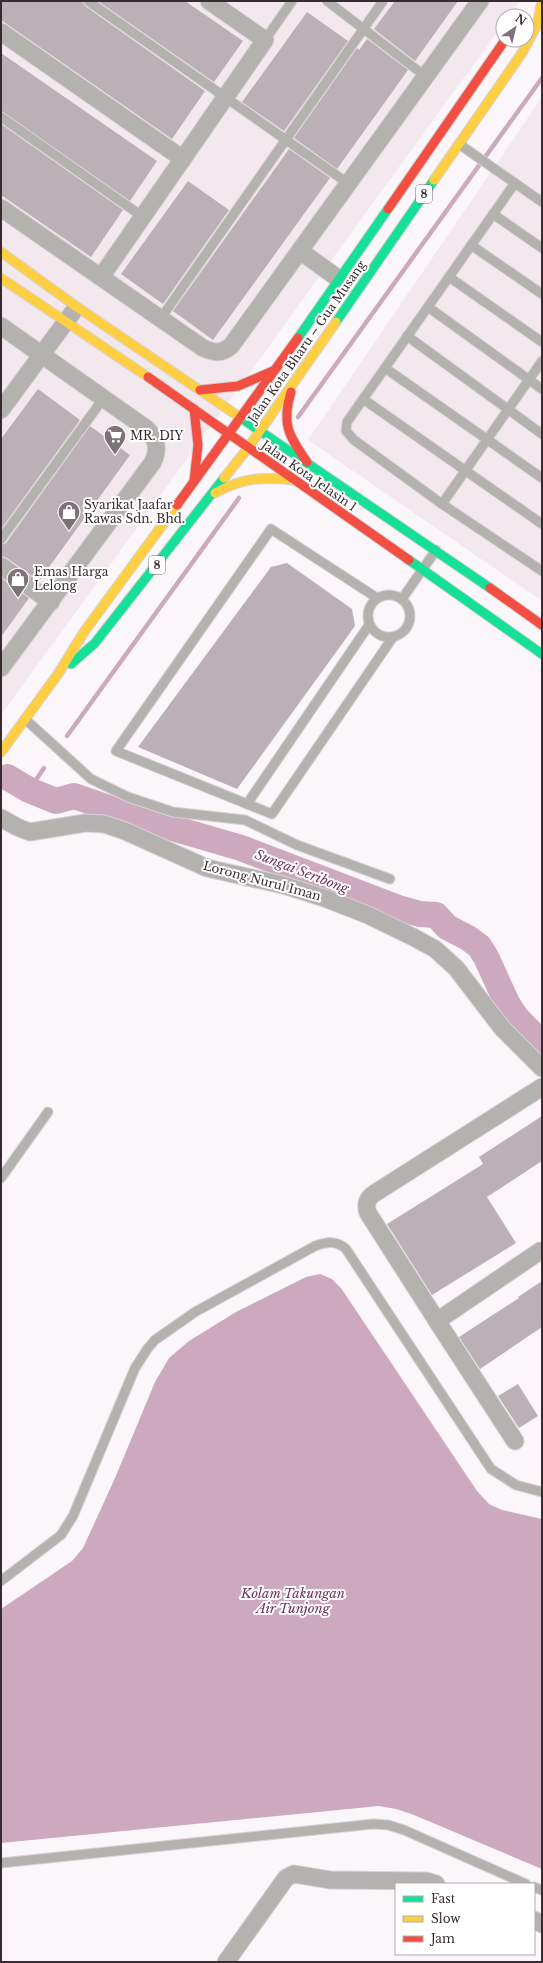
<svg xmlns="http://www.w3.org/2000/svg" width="543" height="1963" viewBox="0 0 543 1963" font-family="'Libre Baskerville',serif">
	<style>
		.built { fill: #f3e8ee }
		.water { fill: #cda9bd }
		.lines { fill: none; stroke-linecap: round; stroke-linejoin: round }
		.stream { stroke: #cda9bd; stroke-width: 4.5 }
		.river { stroke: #cda9bd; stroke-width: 26 }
		.building { fill: #bbb0b6 }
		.lane-casing { stroke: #d7d2d5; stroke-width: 11 }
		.street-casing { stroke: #d7d2d5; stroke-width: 19 }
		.fast-casing { stroke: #d7d2d5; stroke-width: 11 }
		.slow-casing { stroke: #d7d2d5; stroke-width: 11 }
		.jam-casing { stroke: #d7d2d5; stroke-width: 11 }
		.lane { stroke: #b3b2af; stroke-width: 9 }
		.street { stroke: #b3b2af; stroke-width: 17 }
		.fast { stroke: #16e098; stroke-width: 9 }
		.slow { stroke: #ffcf43; stroke-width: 9 }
		.jam { stroke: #f24e42; stroke-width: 9 }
		.labels { text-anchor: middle; stroke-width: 4; stroke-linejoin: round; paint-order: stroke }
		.shield { fill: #fff; stroke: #736b6f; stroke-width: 1 }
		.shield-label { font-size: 11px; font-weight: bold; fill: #372b31 }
		.street-label { font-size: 12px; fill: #372b31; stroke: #fff }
		.poi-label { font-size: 12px; fill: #372b31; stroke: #fff; text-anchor: start }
		.water-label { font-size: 13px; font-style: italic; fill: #703358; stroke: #fff }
	</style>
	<rect width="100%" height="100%" fill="#fbf6f9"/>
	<g class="built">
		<path d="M 1,1 L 520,1 L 509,16 L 503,16 L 503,24 L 1,715 Z"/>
		<path d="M 542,97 L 542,601 L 308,440 Z"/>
	</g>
	<path class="water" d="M 320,1274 L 332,1279 L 341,1288 L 477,1491 L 489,1504 L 502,1510 L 542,1519 L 542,1869 L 414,1815 L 396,1809 L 379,1806 L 1,1843 L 1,1609 L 72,1561 L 83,1548 L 115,1478 L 155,1382 L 169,1358 L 189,1341 L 236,1312 L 306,1277 Z"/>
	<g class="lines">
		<g class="stream">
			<path d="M 298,417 L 542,78"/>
			<path d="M 67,736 L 239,498"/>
			<path d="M 29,790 L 44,768"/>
		</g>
		<path class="river" d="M 7,777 L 29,790 L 56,801 L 74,796 L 135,817 L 241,848 L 398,908 L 420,914 L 436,915 L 447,927 L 468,938 L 479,946 L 486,957 L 507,1003 L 516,1017 L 542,1044"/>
	</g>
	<g class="building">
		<path d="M 1,1 L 82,1 L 85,6 L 205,91 L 172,139 L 1,20 Z"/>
		<path d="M 98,1 L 185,1 L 243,41 L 214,82 Z"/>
		<path d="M 395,1 L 458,1 L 415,61 L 374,29 Z"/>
		<path d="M 307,12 L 348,41 L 284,131 L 242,102 Z"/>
		<path d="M 367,39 L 408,70 L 337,169 L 294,138 L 357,48 L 359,50 Z"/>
		<path d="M 1,53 L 157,161 L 130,201 L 1,111 Z"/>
		<path d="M 1,124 L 123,210 L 91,257 L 1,195 Z"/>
		<path d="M 289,149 L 330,178 L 213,340 L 173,311 Z"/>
		<path d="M 188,181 L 229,210 L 163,304 L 121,274 Z"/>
		<path d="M 38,389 L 80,420 L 1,529 L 1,439 Z"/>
		<path d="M 90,426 L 130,455 L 39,581 L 7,558 L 1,556 L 1,545 L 6,543 Z"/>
		<path d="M 287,563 L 352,609 L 355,626 L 237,789 L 138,747 L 271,567 Z"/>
		<path d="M 1,578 L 29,598 L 1,637 Z"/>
		<path d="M 542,1116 L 542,1161 L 487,1197 L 516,1243 L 432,1295 L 387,1224 L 483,1164 L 479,1157 Z"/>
		<path d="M 542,1281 L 542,1327 L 480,1369 L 459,1337 L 519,1298 L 518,1297 Z"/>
		<path d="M 518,1384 L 538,1416 L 519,1428 L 498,1396 Z"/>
	</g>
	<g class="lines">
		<g class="lane-casing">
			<g id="lane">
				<path d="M 88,1 L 349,184"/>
				<path d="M 327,1 L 425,76"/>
				<path d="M 265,40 L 292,1"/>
				<path d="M 1,117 L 143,217"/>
				<path d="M 459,144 L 542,202"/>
				<path d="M 515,183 L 347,422 L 346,431 L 354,440 L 442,504 L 542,571"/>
				<path d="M 493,214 L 542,248"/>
				<path d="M 471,245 L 542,294"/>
				<path d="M 449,277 L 542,342"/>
				<path d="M 428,307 L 542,389"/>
				<path d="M 161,318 L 383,1"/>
				<path d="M 407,336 L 542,434"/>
				<path d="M 385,368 L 542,478"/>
				<path d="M 363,399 L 542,524"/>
				<path d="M 442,504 L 542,361"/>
				<path d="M 1,539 L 103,399"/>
				<circle cx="389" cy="616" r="21"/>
				<path d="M 377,598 L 271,529 L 116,751 L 272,814 L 393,637"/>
				<path d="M 402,599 L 436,550"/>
				<path d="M 25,719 L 91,779 L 128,797 L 173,812 L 245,820 L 297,845 L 390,879"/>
				<path d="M 247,804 L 369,625"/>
				<path d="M 1,1178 L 48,1112"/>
				<path d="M 1,1581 L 61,1535 L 73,1516 L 135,1368 L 148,1348 L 155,1340 L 195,1312 L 315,1246 C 327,1242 336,1240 346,1249 L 491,1469 L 516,1485 L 542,1492"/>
				<path d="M 1,1863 L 373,1824 L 388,1825 L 404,1830 L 526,1884"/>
				<path d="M 534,1887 L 542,1890"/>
			</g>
		</g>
		<g class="street-casing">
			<g id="street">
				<path d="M 1,32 L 183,159"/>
				<path d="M 1,208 L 203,348 C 215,353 221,354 231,346 L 480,1"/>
				<path d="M 300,251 L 339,279"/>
				<path d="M 101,277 L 265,40 L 209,1"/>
				<path d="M 1,326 L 147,429 C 157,440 159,449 153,462 L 1,668"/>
				<path d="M 1,410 L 73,312"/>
				<path d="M 1,566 L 51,602"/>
				<path d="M 1,818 L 17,827 L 30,832 L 85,823 L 104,824 L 125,831 L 207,868 L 283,885 L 324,898 L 368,915 L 413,937 L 435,949 L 456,968 L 502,1028 L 542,1068"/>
				<path d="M 540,1251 L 437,1321 L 368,1213 C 365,1204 367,1198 375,1193 L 542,1087"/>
				<path d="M 437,1321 L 515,1441"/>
				<path d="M 534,1920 L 542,1924"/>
				<path d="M 226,1962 L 286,1878 L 294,1874 L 330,1880 L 426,1881 L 436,1884"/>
			</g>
		</g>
		<g class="fast-casing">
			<g id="fast">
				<path d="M 336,322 L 434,180"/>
				<path d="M 298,338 L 388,209"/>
				<path d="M 241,418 L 490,588"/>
				<path d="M 409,560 L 542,654"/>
				<path d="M 71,664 L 95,643 L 224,478"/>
			</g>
		</g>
		<g class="slow-casing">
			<g id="slow">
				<path d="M 434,180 L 522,53 L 537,25 L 542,1"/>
				<path d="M 1,252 L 77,307 L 241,418"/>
				<path d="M 1,278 L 148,377"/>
				<path d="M 224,478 L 248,448 L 336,322"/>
				<path d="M 215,493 C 244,477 262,477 294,480"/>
				<path d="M 1,752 L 58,674 L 84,632 L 177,505"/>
			</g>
		</g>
		<g class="jam-casing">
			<g id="jam">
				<path d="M 388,209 L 505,40"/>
				<path d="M 148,377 L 409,560"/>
				<path d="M 200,390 L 238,386 L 273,371"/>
				<path d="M 291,392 C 281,424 289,436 307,462"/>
				<path d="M 194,409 L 198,445 L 194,481"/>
				<path d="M 177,505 L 298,338"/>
				<path d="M 490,588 L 542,625"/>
			</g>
		</g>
		<use href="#lane" class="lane"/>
		<use href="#street" class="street"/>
		<use href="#fast" class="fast"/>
		<use href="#slow" class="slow"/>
		<use href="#jam" class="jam"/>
	</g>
	<defs>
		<g id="supermarket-pin" transform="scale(1.15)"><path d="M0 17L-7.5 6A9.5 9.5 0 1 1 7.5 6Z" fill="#7c7277" stroke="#fff"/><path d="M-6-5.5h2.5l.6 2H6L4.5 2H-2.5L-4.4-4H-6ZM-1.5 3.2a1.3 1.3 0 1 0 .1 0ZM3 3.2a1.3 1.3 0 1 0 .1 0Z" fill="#fff"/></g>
		<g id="shop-pin" transform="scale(1.15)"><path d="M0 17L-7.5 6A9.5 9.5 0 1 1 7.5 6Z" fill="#7c7277" stroke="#fff"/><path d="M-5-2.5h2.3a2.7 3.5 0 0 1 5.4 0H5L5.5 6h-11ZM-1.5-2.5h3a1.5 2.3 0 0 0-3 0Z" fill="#fff"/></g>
	</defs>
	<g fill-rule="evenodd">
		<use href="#supermarket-pin" x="115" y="436"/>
		<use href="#shop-pin" x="69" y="512"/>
		<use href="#shop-pin" x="18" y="579"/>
	</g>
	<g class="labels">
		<g class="shield">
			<rect x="416" y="185" width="16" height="18" rx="3"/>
			<rect x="149" y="556" width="16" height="18" rx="3"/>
		</g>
		<g class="shield-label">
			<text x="424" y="198">8</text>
			<text x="157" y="569">8</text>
		</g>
		<g class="street-label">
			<text transform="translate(307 342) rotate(-55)" y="4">Jalan Kota Bharu – Gua Musang</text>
			<text transform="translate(309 476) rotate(35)" y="4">Jalan Kota Jelasin 1</text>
			<text transform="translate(262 881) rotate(15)" y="4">Lorong Nurul Iman</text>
		</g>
		<g class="poi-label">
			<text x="130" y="440">MR. DIY</text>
			<text x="84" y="509">Syarikat Jaafar<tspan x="84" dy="14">Rawas Sdn. Bhd.</tspan></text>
			<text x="34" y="576">Emas Harga<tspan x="34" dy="14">Lelong</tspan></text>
		</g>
		<g class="water-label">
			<text transform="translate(302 871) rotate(21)" y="5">Sungai Seribong</text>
			<text x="293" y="1598">Kolam Takungan<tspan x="293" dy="15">Air Tunjong</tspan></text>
		</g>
	</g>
	<rect width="543" height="1963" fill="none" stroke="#372b31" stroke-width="4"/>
	<rect x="395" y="1883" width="140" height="72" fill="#ffffff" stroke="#afaaad"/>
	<rect x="403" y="1896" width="20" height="6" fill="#16e098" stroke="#afaaad"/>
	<text x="431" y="1903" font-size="12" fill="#372b31">Fast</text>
	<rect x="403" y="1916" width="20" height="6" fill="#ffcf43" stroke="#afaaad"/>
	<text x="431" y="1923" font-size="12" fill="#372b31">Slow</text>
	<rect x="403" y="1936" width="20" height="6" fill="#f24e42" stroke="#afaaad"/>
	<text x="431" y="1943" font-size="12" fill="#372b31">Jam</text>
	<g transform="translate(515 28) rotate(35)"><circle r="19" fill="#ffffff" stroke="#afaaad"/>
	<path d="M0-3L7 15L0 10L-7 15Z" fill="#7c7277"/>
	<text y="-6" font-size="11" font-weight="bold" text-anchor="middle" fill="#372b31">N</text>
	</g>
</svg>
